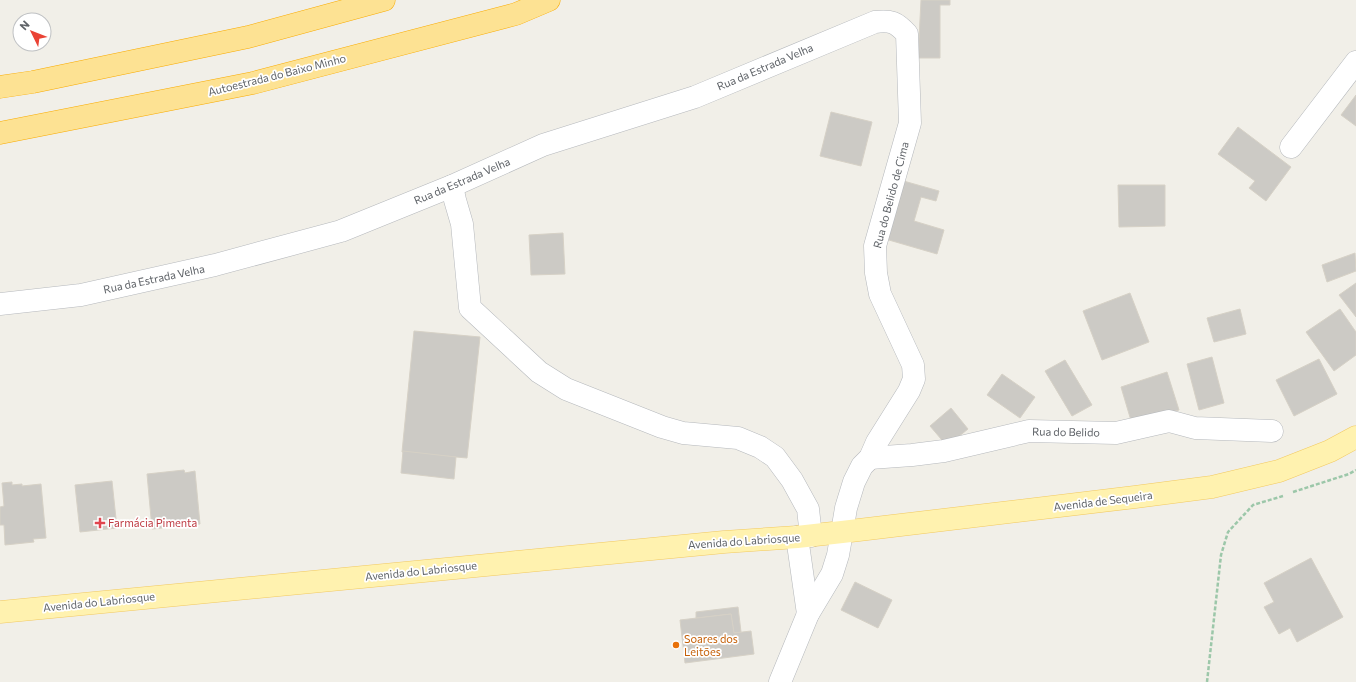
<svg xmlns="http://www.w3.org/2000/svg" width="1356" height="682" viewBox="0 0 1356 682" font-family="Commissioner,sans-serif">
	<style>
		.building { fill: #cccac5; stroke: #d6d1c6 }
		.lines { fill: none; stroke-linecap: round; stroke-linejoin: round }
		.minor-casing { stroke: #b5b8bc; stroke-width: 23 }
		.tertiary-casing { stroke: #b5b8bc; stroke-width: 23 }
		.primary-casing { stroke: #f2c960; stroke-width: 23 }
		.motorway-casing { stroke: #f9ab00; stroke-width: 23 }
		.path { stroke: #9cc7a9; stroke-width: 2.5; stroke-dasharray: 4 2; stroke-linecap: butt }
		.minor { stroke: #fff; stroke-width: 22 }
		.tertiary { stroke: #fff; stroke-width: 22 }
		.primary { stroke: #fff2af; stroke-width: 22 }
		.motorway { stroke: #fde293; stroke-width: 22 }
		.health-dot { fill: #e0444e; stroke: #fff; stroke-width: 1.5 }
		.food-dot { fill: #e8710a; stroke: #fff; stroke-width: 1.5 }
		.labels { text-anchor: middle; stroke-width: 3.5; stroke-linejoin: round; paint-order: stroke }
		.street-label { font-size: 11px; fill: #5f6368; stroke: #fff }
		.health-label { font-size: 11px; fill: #be3a42; stroke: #fff; text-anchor: start }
		.food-label { font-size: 11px; fill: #c56008; stroke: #fff; text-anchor: start }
	</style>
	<rect width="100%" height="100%" fill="#f1efe8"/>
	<g class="building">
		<path d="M 921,0 L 950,0 L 950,5 L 940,5 L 940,58 L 918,58 Z"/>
		<path d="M 1356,95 L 1356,126 L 1341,115 Z"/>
		<path d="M 831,112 L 872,122 L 861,166 L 820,156 Z"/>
		<path d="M 1238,127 L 1291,167 L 1266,201 L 1249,188 L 1255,181 L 1218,154 Z"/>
		<path d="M 900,180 L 939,191 L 936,201 L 921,197 L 914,221 L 944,230 L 937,254 L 882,238 Z"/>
		<path d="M 1118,185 L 1165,185 L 1165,226 L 1119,227 Z"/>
		<path d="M 563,233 L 565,274 L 531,275 L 529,235 Z"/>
		<path d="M 1355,253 L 1356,271 L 1327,282 L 1322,265 Z"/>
		<path d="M 1356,283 L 1356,317 L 1339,295 Z"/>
		<path d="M 1130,293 L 1149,342 L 1102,360 L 1083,311 Z"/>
		<path d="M 1240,309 L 1246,334 L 1214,342 L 1207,318 Z"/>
		<path d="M 1340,309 L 1356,332 L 1356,355 L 1334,371 L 1306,332 Z"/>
		<path d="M 414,331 L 480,337 L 467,458 L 402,452 Z"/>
		<path d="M 1212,357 L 1224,403 L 1199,410 L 1187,364 Z"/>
		<path d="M 1319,359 L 1337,394 L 1294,416 L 1276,380 Z"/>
		<path d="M 1065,360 L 1092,405 L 1072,416 L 1045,371 Z"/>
		<path d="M 1167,372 L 1179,410 L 1132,424 L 1121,387 Z"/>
		<path d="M 1002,374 L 1035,397 L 1020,418 L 987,395 Z"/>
		<path d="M 951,408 L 968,429 L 947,446 L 930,426 Z"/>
		<path d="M 403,451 L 456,457 L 454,479 L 401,473 Z"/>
		<path d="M 184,470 L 185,473 L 195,471 L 200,524 L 152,529 L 147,474 Z"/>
		<path d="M 112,481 L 117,528 L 80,532 L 75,485 Z"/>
		<path d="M 12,482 L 12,485 L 22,484 L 22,486 L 41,484 L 46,538 L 33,539 L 34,542 L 5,545 L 4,525 L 0,525 L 0,507 L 4,506 L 2,483 Z"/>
		<path d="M 1311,558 L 1343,617 L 1297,642 L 1290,628 L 1279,634 L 1264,607 L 1274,602 L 1264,583 Z"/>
		<path d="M 855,582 L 892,600 L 878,628 L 841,610 Z"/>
		<path d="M 738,607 L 741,632 L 734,633 L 731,614 L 696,618 L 696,612 Z"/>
		<path d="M 731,614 L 734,633 L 751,631 L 754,654 L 685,663 L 680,620 Z"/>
	</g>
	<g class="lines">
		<g class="minor-casing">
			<g id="minor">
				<path d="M 1291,147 L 1356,62"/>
				<path d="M 452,186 L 455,200 L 462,224 L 470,308 L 539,372 L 566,389 L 662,427 L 683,433 L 738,438 L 760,447 L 775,457 L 792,480 L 808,509 L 811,536"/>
				<path d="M 0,304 L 81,295 L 215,265 L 341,231 L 452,186 L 543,145 L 695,97 L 875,22 C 891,20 896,22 907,34 L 910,123 L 875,246 L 876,273 L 880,294 L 913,365 L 914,379 L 909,391 L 877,442 L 870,458 L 862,466 L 854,482 L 846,508 L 842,532"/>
				<path d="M 870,458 L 912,455 L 944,451 L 1029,431 L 1116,433 L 1169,421 L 1195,428 L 1272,431"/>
			</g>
		</g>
		<g class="tertiary-casing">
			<g id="tertiary">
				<path d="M 797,537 L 808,614"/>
				<path d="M 780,682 L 808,614 L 832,574 L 838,555 L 842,532"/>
			</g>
		</g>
		<g class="primary-casing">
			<path id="primary" d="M 0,612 L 724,542 L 797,537 L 842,532 L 1135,497 L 1212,487 L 1279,471 L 1330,451 L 1356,437"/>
		</g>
		<g class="motorway-casing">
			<g id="motorway">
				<path d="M 0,87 L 33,82 L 248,37 L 384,0"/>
				<path d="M 0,133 L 253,83 L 516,14 L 549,0"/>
			</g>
		</g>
		<g class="path">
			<path d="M 1293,492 L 1349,474 L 1356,470"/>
			<path d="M 1207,682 L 1221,555 L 1228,532 L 1253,505 L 1283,496"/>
		</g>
		<use href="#minor" class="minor"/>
		<use href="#tertiary" class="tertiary"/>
		<use href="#primary" class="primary"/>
		<use href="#motorway" class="motorway"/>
	</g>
	<path class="health-dot" d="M98 517h4v4h4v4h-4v4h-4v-4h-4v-4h4z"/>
	<circle class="food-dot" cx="676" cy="645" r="4"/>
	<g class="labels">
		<g class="street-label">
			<text transform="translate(765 67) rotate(-23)" y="4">Rua da Estrada Velha</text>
			<text transform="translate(277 75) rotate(-14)" y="4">Autoestrada do Baixo Minho</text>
			<text transform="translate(462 181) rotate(-23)" y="4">Rua da Estrada Velha</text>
			<text transform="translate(891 195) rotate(-75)" y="4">Rua do Belido de Cima</text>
			<text transform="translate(154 279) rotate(-12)" y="4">Rua da Estrada Velha</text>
			<text transform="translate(1066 432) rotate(1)" y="4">Rua do Belido</text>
			<text transform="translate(1103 501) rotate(-7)" y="4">Avenida de Sequeira</text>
			<text transform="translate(744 541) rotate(-4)" y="4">Avenida do Labriosque</text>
			<text transform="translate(421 571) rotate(-6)" y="4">Avenida do Labriosque</text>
			<text transform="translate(99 602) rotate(-6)" y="4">Avenida do Labriosque</text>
		</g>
		<g class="health-label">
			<text x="108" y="527">Farmácia Pimenta</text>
		</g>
		<g class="food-label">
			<text x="684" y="643">Soares dos<tspan x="684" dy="13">Leitões</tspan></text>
		</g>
	</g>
	<g transform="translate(32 32) rotate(313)"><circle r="19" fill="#ffffff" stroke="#bfc1c3"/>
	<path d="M0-3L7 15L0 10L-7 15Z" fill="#ea4335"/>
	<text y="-6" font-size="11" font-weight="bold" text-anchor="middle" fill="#5f6368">N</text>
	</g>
</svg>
